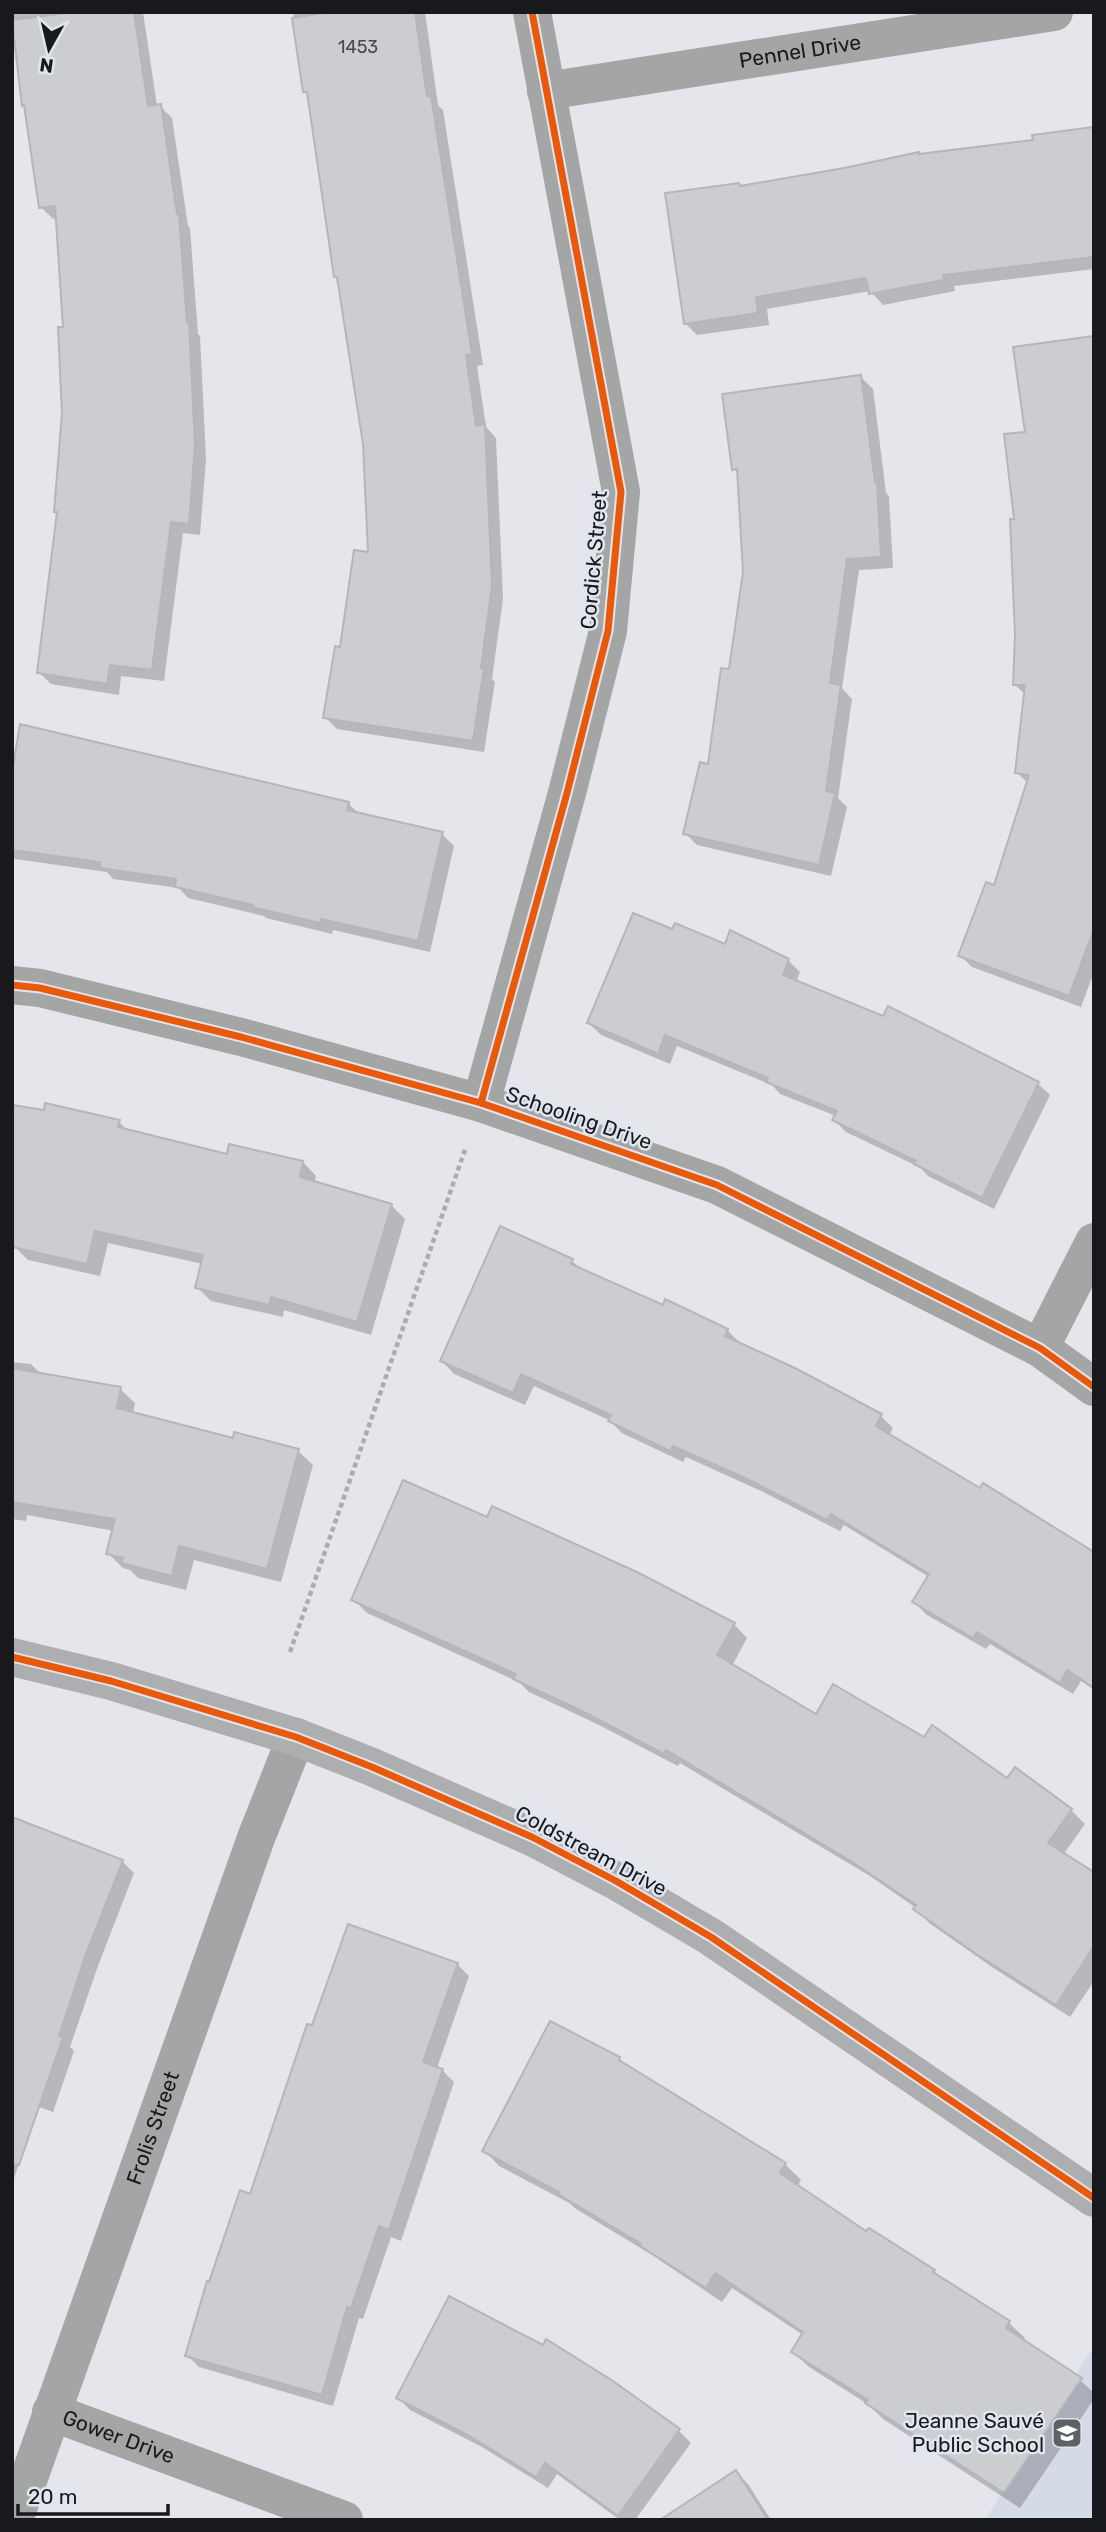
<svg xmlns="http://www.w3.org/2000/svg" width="1106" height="2532" viewBox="0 0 1106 2532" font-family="Rubik,sans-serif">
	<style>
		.built { fill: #d4dae6 }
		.shadow { fill: #0003 }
		.building { fill: #cbcdd1; stroke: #b5b6ba; stroke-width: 2 }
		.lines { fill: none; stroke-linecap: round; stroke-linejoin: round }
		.path { stroke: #acacaf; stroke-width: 4.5; stroke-dasharray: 5 3.5; stroke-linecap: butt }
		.street { stroke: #a4a5a5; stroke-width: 38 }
		.secondary { stroke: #adaeb0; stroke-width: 38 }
		.cycleway-casing { stroke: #e0e5ef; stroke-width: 11 }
		.cycleway { stroke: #e8590c; stroke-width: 7 }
		.labels { text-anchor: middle; stroke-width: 5; stroke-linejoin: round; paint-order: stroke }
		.number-label { font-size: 18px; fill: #47494c }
		.street-label { font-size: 21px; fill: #17191c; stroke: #e0e5ef }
		.poi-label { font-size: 21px; fill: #17191c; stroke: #e0e5ef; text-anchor: end }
	</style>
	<rect width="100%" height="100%" fill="#e4e6ec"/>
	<path class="built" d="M 1094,2346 L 1094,2520 L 985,2520 Z"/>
	<g class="shadow">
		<path d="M 12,12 L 143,12 L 157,106 L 160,106 L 172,118 L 188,226 L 190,228 L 198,334 L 200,336 L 206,459 L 200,535 L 183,533 L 164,681 L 121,676 L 119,695 L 51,684 L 39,672 L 59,515 L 55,511 L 64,413 L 65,329 L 57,218 L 53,219 L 41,207 L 12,35 Z"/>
		<path d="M 293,12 L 425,12 L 438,105 L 443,110 L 483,365 L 477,366 L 486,427 L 496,438 L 503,599 L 492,679 L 495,682 L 484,752 L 337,729 L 325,717 L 342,649 L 370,554 L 365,443 L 339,280 L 336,276 L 309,96 L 304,91 Z"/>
		<path d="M 1094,129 L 1094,269 L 954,286 L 955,291 L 883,305 L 870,291 L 767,309 L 769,325 L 697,335 L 685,323 L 741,187 L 920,156 L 1035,142 Z"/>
		<path d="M 1094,337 L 1094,972 L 1081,1007 L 972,967 L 960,955 L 995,887 L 1028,783 L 1017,773 L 1026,695 L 1014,684 L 1017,635 L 1016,521 L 1027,434 Z"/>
		<path d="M 861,377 L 873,389 L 886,493 L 889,496 L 893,568 L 859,570 L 842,688 L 852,699 L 838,798 L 847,807 L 831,876 L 697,845 L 685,833 L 709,766 L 731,671 L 745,572 L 740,475 L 734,469 Z"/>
		<path d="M 12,785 L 348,803 L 360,815 L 442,834 L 454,846 L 430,952 L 333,930 L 332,934 L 266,918 L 264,916 L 188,898 L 179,888 L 113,879 L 107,872 L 15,859 L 12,857 Z"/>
		<path d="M 673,931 L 788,960 L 800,972 L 796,982 L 1038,1084 L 1050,1095 L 994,1209 L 928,1176 L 921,1168 L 846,1132 L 834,1120 L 836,1116 L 780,1094 L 772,1085 L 677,1046 L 670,1064 L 601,1035 L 589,1023 Z"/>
		<path d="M 119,1122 L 129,1132 L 228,1156 L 303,1162 L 316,1176 L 314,1183 L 391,1205 L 405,1219 L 371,1335 L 284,1310 L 283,1317 L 211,1301 L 197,1287 L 203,1264 L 108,1243 L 100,1276 L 28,1260 L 14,1246 Z"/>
		<path d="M 572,1261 L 582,1270 L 663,1307 L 727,1330 L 740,1343 L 881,1416 L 893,1428 L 889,1436 L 1094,1554 L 1094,1690 L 1081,1681 L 1073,1694 L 990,1644 L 986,1649 L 927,1615 L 914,1602 L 929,1577 L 844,1525 L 840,1531 L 761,1491 L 686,1457 L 683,1462 L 622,1433 L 609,1420 L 534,1386 L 525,1405 L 454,1374 L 442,1361 Z"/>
		<path d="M 12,1362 L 31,1364 L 42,1375 L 120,1389 L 135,1403 L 133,1414 L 234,1440 L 298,1451 L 313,1465 L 281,1582 L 194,1560 L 186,1590 L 138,1578 L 130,1570 L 123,1568 L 108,1553 L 114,1531 L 27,1515 L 26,1521 L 12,1519 Z"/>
		<path d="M 354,1600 L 734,1624 L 747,1638 L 732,1666 L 816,1716 L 925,1739 L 1008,1781 L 1016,1770 L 1071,1810 L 1085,1824 L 1063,1855 L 1094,1874 L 1094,1981 L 1070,2017 L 992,1967 L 929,1923 L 916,1908 L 870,1876 L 680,1763 L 678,1766 L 597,1724 L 529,1692 L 519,1682 L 367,1613 Z"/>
		<path d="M 12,1837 L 122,1861 L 134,1873 L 98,1966 L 70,2047 L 74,2051 L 53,2112 L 39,2107 L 12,2184 Z"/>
		<path d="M 457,1964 L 469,1976 L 437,2068 L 442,2070 L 454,2082 L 401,2241 L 391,2237 L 363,2319 L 359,2318 L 333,2406 L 199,2367 L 187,2355 L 210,2284 L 251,2196 L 313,2027 Z"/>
		<path d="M 619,2059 L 628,2068 L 785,2164 L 801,2180 L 797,2187 L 867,2233 L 934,2271 L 943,2280 L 1009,2323 L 1025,2338 L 1023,2341 L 1080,2380 L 1094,2393 L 1094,2399 L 1020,2508 L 883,2419 L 869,2405 L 809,2367 L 793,2352 L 803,2335 L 732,2288 L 722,2302 L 652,2255 L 576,2209 L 569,2203 L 499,2166 L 484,2150 Z"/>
		<path d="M 612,2383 L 679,2431 L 691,2443 L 635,2520 L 620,2520 L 557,2474 L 548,2488 L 482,2447 L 410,2410 L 399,2398 Z"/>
		<path d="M 736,2472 L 748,2484 L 771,2520 L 663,2520 Z"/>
	</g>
	<g class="building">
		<path d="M 74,12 L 134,12 L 148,106 L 161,104 L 177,214 L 179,214 L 187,322 L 189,322 L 195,446 L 189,524 L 171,522 L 152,670 L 110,665 L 107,684 L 37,673 L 57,512 L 54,512 L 62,413 L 58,327 L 63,327 L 55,206 L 39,208 L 24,105 L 22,106 L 12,20 Z"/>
		<path d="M 329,12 L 415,12 L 427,96 L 431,96 L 472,354 L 466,355 L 476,426 L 485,424 L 492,586 L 481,668 L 484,668 L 473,741 L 323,718 L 335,646 L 340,647 L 354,550 L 368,552 L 363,444 L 337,277 L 334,277 L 307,92 L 303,92 L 292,18 Z"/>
		<path d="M 1094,127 L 1094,257 L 943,275 L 944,280 L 869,294 L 866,278 L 756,297 L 758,313 L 684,324 L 665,193 L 739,183 L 740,186 L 844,168 L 919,152 L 919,154 L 1033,140 L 1032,135 Z"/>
		<path d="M 1094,336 L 1094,929 L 1069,996 L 958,956 L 986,882 L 994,885 L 1029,775 L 1015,773 L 1025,685 L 1013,685 L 1015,635 L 1010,519 L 1014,519 L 1004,434 L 1025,432 L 1013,347 Z"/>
		<path d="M 861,375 L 875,482 L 877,482 L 881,557 L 847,559 L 830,683 L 841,685 L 826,791 L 835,793 L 819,865 L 683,834 L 700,762 L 708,764 L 721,668 L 729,669 L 743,572 L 737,469 L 732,470 L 722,394 Z"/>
		<path d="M 20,724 L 349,802 L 347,810 L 443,832 L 418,941 L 321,919 L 320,923 L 252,907 L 253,905 L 175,887 L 176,879 L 100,868 L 100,862 L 12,850 L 12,773 Z"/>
		<path d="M 633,913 L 672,929 L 675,923 L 725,944 L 730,930 L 789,959 L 783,975 L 883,1016 L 888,1006 L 1039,1082 L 982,1198 L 914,1164 L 916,1161 L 832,1120 L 837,1111 L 766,1082 L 768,1078 L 665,1035 L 658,1054 L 587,1023 Z"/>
		<path d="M 45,1103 L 120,1120 L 118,1127 L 227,1154 L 229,1144 L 303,1161 L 300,1177 L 392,1204 L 357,1322 L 271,1297 L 269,1305 L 195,1288 L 203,1255 L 95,1231 L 87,1264 L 12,1247 L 12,1105 L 44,1110 Z"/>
		<path d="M 500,1226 L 573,1259 L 571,1264 L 663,1305 L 665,1299 L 728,1329 L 725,1336 L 795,1368 L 882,1414 L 876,1426 L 980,1488 L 983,1483 L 1094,1552 L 1094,1688 L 1067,1670 L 1060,1683 L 977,1632 L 973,1638 L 912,1602 L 929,1574 L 831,1514 L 827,1520 L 747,1479 L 673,1446 L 670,1451 L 608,1421 L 611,1415 L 521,1374 L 513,1393 L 440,1361 Z"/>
		<path d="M 12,1368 L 121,1387 L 117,1408 L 233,1438 L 234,1432 L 299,1449 L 267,1569 L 179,1546 L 172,1576 L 121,1563 L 123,1558 L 106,1554 L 115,1519 L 12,1502 Z"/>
		<path d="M 403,1480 L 487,1517 L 492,1506 L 639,1573 L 735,1623 L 717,1655 L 816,1714 L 833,1684 L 924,1737 L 932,1725 L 1007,1778 L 1015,1767 L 1072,1809 L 1048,1843 L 1094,1872 L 1094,1946 L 1056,2005 L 976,1954 L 913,1909 L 916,1905 L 854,1863 L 666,1750 L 664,1754 L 582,1711 L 513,1679 L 516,1674 L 351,1600 Z"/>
		<path d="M 12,1817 L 123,1860 L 86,1954 L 59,2036 L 63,2037 L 19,2165 L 12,2164 Z"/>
		<path d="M 348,1924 L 458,1963 L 423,2062 L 443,2069 L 389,2230 L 379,2226 L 351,2308 L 347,2307 L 322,2395 L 185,2356 L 207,2281 L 209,2282 L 240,2190 L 250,2194 L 307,2024 L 312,2025 Z"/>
		<path d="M 550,2021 L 620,2057 L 619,2060 L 786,2163 L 780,2173 L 866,2231 L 869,2228 L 935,2270 L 933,2272 L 1010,2321 L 1006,2328 L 1082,2378 L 1004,2493 L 865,2403 L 868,2400 L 791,2352 L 803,2332 L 715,2273 L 706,2288 L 640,2246 L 641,2244 L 558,2194 L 559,2192 L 482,2151 Z"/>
		<path d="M 449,2296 L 543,2345 L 546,2339 L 613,2381 L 680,2429 L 618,2516 L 545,2463 L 536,2477 L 468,2435 L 396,2398 Z"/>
		<path d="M 736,2470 L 768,2520 L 660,2520 Z"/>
	</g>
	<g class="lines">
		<path class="path" d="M 290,1652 L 466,1147"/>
		<g class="street">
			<path id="s1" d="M 546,91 L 1054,12"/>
			<path d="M 12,985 L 40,988 L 241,1037 L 481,1103 L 717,1185 L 1040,1348 L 1094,1387"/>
			<path d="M 481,1103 L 567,793 L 608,631 L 621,492 L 532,12"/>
			<path d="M 1040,1348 L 1094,1242"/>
			<path id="s2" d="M 51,2412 L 344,2520"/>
			<path id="s3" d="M 14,2520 L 256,1838 L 296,1737"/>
		</g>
		<path class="secondary" d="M 12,1657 L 111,1681 L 296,1737 L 372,1767 L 532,1837 L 616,1881 L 711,1937 L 1094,2198"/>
		<g class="cycleway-casing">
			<g id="cycleway">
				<path d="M 12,985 L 40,988 L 241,1037 L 481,1103 L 717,1185 L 1040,1348 L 1094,1387"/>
				<path d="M 481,1103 L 567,793 L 608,631 L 621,492 L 532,12"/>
				<path d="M 12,1657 L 111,1681 L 296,1737 L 372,1767 L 532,1837 L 616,1881 L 711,1937 L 1094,2198"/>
			</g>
		</g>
		<use href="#cycleway" class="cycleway"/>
	</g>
	<defs>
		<g id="school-square" transform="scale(1.575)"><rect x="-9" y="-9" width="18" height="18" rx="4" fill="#5f6165" stroke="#e0e5ef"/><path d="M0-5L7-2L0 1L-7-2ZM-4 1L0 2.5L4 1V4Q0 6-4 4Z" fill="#fff"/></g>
	</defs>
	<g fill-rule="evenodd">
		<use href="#school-square" x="1067" y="2433"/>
	</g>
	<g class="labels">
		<g class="number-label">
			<text x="358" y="53">1453</text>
		</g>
		<g class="street-label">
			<text dy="7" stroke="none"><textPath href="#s1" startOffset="257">Pennel Drive</textPath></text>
			<text transform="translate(594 560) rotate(-85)" y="7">Cordick Street</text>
			<text transform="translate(579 1118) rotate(19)" y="7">Schooling Drive</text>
			<text transform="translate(591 1851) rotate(28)" y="7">Coldstream Drive</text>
			<text dy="7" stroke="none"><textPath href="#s3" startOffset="416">Frolis Street</textPath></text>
			<text dy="7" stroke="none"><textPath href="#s2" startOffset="72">Gower Drive</textPath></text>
		</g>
		<g class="poi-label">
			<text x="1044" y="2428">Jeanne Sauvé<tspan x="1044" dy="24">Public School</tspan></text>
		</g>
	</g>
	<rect width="1106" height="2532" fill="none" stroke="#17191c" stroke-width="28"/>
	<g transform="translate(49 49) rotate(188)" stroke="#e0e5ef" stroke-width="5" paint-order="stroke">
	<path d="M0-5L12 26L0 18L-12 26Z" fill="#17191c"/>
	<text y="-10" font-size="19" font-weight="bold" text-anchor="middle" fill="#17191c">N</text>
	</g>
	<path d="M18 2504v10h150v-10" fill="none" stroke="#17191c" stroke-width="3.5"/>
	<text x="28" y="2504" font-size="21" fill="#17191c" stroke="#e0e5ef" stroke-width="5" paint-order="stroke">20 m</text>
</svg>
